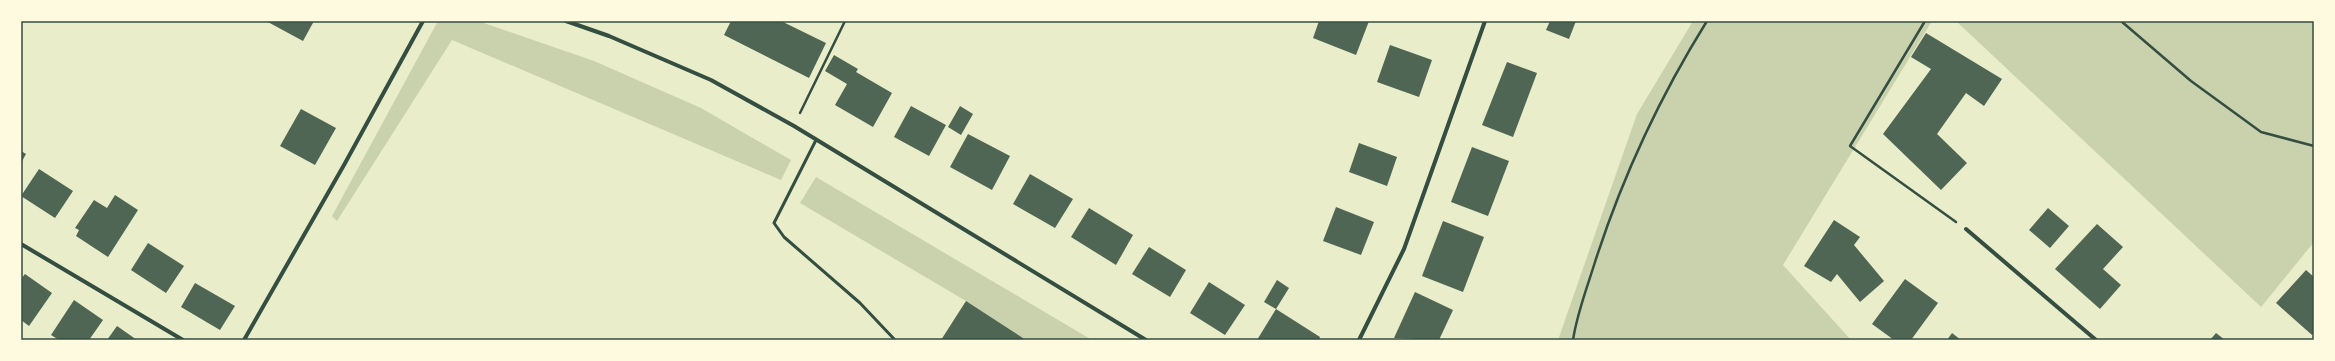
<svg xmlns="http://www.w3.org/2000/svg" width="2335" height="361" viewBox="0 0 2335 361" font-family="'Work Sans',sans-serif">
	<style>
		.green { fill: #cad2ad }
		.building { fill: #4f6655 }
		.lines { fill: none; stroke-linecap: round; stroke-linejoin: round }
		.path { stroke: #344e41; stroke-width: 2.5 }
		.service { stroke: #344e41; stroke-width: 3 }
		.minor { stroke: #344e41; stroke-width: 4 }
		.neatline { fill: none; stroke: #344e41; stroke-width: 1.5 }
	</style>
	<rect width="100%" height="100%" fill="#e9edc9"/>
	<g class="green">
		<path d="M 438,21 L 478,21 L 594,61 L 701,108 L 791,160 L 781,180 L 452,40 L 337,221 L 332,216 Z"/>
		<path d="M 1693,21 L 1932,21 L 1783,265 L 1851,340 L 1558,340 L 1637,114 Z"/>
		<path d="M 1956,21 L 2314,21 L 2314,242 L 2261,307 Z"/>
		<path d="M 816,177 L 1092,340 L 1026,340 L 966,301 L 800,203 Z"/>
	</g>
	<g class="building">
		<path d="M 266,21 L 314,21 L 303,41 Z"/>
		<path d="M 731,21 L 781,21 L 826,43 L 809,78 L 724,35 Z"/>
		<path d="M 1319,21 L 1369,21 L 1356,55 L 1313,38 Z"/>
		<path d="M 1550,21 L 1576,21 L 1569,39 L 1546,30 Z"/>
		<path d="M 1926,33 L 2002,79 L 1984,106 L 1966,93 L 1937,134 L 1967,163 L 1941,190 L 1883,134 L 1931,69 L 1911,57 Z"/>
		<path d="M 1390,45 L 1432,60 L 1419,97 L 1377,82 Z"/>
		<path d="M 834,55 L 858,69 L 856,72 L 892,93 L 873,127 L 835,105 L 847,84 L 825,71 Z"/>
		<path d="M 1507,62 L 1537,73 L 1513,137 L 1482,125 Z"/>
		<path d="M 911,106 L 946,125 L 929,156 L 894,137 Z"/>
		<path d="M 960,106 L 973,114 L 961,135 L 948,127 Z"/>
		<path d="M 301,109 L 336,128 L 315,165 L 280,146 Z"/>
		<path d="M 968,134 L 1010,156 L 992,190 L 950,167 Z"/>
		<path d="M 1359,143 L 1397,157 L 1387,186 L 1349,172 Z"/>
		<path d="M 1472,147 L 1509,161 L 1488,216 L 1451,202 Z"/>
		<path d="M 21,151 L 26,154 L 21,163 Z"/>
		<path d="M 39,169 L 73,191 L 55,218 L 21,196 Z"/>
		<path d="M 1030,174 L 1073,199 L 1055,228 L 1013,204 Z"/>
		<path d="M 115,195 L 138,210 L 108,257 L 76,236 L 79,230 L 75,228 L 94,200 L 107,208 Z"/>
		<path d="M 1336,207 L 1374,222 L 1361,255 L 1323,241 Z"/>
		<path d="M 1089,208 L 1133,235 L 1116,265 L 1071,237 Z"/>
		<path d="M 2048,208 L 2069,226 L 2050,248 L 2029,230 Z"/>
		<path d="M 1834,220 L 1860,237 L 1854,245 L 1884,281 L 1860,302 L 1837,274 L 1831,282 L 1804,266 Z"/>
		<path d="M 1443,221 L 1484,237 L 1463,292 L 1422,276 Z"/>
		<path d="M 2097,224 L 2123,247 L 2103,269 L 2121,285 L 2100,309 L 2055,269 Z"/>
		<path d="M 148,243 L 184,266 L 166,293 L 131,270 Z"/>
		<path d="M 1149,247 L 1186,270 L 1170,297 L 1132,274 Z"/>
		<path d="M 2306,270 L 2314,277 L 2314,333 L 2312,335 L 2276,303 Z"/>
		<path d="M 25,274 L 52,293 L 29,326 L 21,320 L 21,279 Z"/>
		<path d="M 1905,279 L 1938,303 L 1911,340 L 1894,340 L 1872,324 Z"/>
		<path d="M 1277,280 L 1289,288 L 1276,309 L 1264,302 Z"/>
		<path d="M 1209,282 L 1245,305 L 1225,335 L 1190,313 Z"/>
		<path d="M 195,283 L 235,306 L 220,330 L 181,307 Z"/>
		<path d="M 1415,292 L 1453,310 L 1439,340 L 1394,338 Z"/>
		<path d="M 74,300 L 103,320 L 89,340 L 59,340 L 51,335 Z"/>
		<path d="M 966,301 L 1026,340 L 941,340 Z"/>
		<path d="M 1276,309 L 1320,337 L 1319,340 L 1257,340 Z"/>
		<path d="M 117,326 L 137,340 L 107,340 Z"/>
		<path d="M 1952,333 L 1961,340 L 1947,340 Z"/>
		<path d="M 2216,333 L 2225,340 L 2210,340 Z"/>
	</g>
	<g class="lines">
		<g class="path">
			<path d="M 1925,21 L 1850,146 L 1956,222"/>
			<path d="M 2121,21 L 2191,81 L 2261,132 L 2314,146"/>
			<path d="M 800,113 L 845,21"/>
			<path d="M 1573,340 C 1577,313 1587,288 1595,262 C 1623,175 1659,98 1707,21"/>
		</g>
		<path class="service" d="M 816,140 L 774,223 L 784,237 L 860,303 L 895,340"/>
		<g class="minor">
			<path d="M 566,21 L 609,36 L 711,80 L 794,126 L 1146,340"/>
			<path d="M 1966,229 L 2096,340"/>
			<path d="M 21,244 L 183,340"/>
			<path d="M 244,340 L 344,165 L 423,21"/>
			<path d="M 1359,340 L 1404,249 L 1485,21"/>
		</g>
	</g>
	<rect width="2335" height="361" fill="none" stroke="#fefae0" stroke-width="44"/>
	<rect x="22" y="22" width="2291" height="317" class="neatline"/>
</svg>
